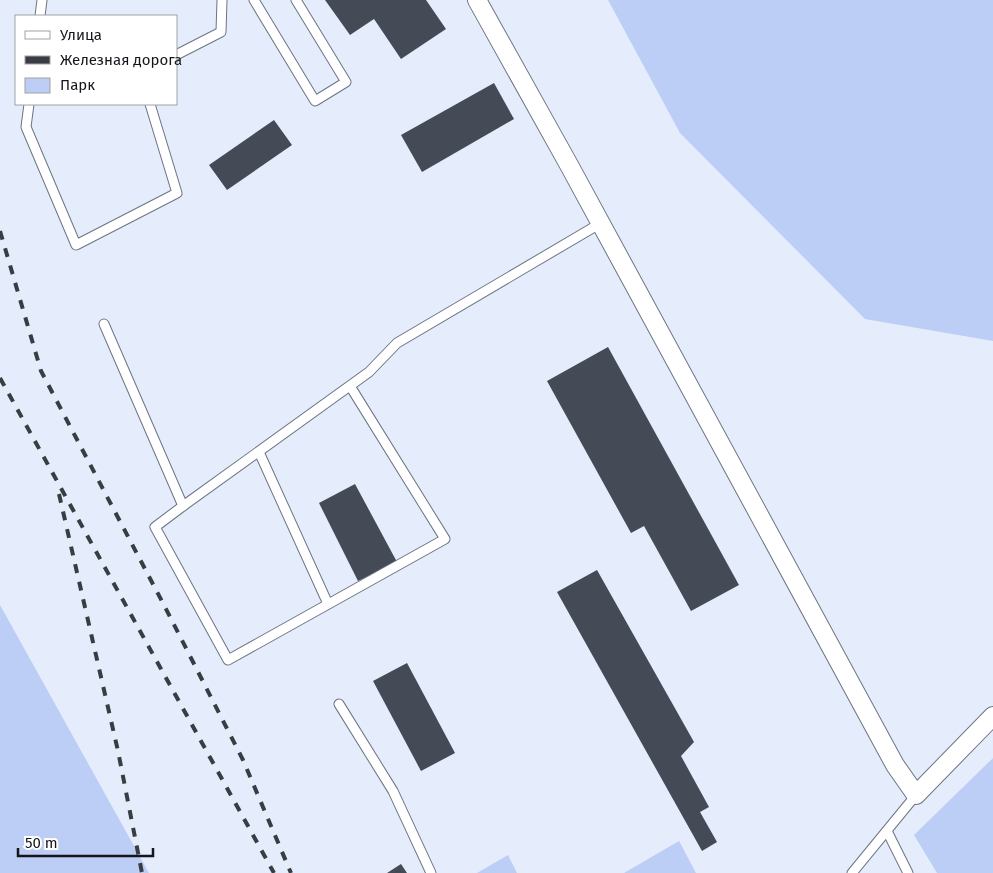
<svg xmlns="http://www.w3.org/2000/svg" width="993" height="873" viewBox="0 0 993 873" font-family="'Fira Sans',sans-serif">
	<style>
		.green { fill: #bccef5 }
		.building { fill: #444a56 }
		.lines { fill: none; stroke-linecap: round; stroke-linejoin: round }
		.service-casing { stroke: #6d7481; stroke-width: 11 }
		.minor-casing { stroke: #6d7481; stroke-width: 20 }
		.service { stroke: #fff; stroke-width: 9 }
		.minor { stroke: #fff; stroke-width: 18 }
		.rail { stroke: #393c42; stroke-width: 4; stroke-dasharray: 9 9; stroke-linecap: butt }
	</style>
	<rect width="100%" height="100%" fill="#e5edfc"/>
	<g class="green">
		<path d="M 608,0 L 993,0 L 993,341 L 865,319 L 680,133 Z"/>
		<path d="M 0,605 L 149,873 L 0,873 Z"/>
		<path d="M 993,758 L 993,873 L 937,873 L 914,835 Z"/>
		<path d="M 679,841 L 696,873 L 624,873 Z"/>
		<path d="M 508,855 L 517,873 L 477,873 Z"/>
	</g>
	<g class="building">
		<path d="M 325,0 L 426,0 L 446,29 L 401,59 L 374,19 L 350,35 Z"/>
		<path d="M 494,83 L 514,119 L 422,172 L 401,135 Z"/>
		<path d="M 274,120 L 292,145 L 227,190 L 209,165 Z"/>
		<path d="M 608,347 L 739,585 L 691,611 L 644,526 L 631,533 L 547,381 Z"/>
		<path d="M 355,484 L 397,562 L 358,581 L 319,503 Z"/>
		<path d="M 597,570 L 694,742 L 681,756 L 709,807 L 700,812 L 717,842 L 702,851 L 557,592 Z"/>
		<path d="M 407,663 L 455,753 L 421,771 L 373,681 Z"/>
		<path d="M 401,864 L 407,873 L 387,873 Z"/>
	</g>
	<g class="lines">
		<g class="service-casing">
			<g id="service">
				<path d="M 254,0 L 315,101 L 346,82 L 296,0"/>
				<path d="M 40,16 L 42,0"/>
				<path d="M 176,55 L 221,32 L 222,0"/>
				<path d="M 29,104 L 26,127 L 76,245 L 177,193 L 150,104"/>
				<path d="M 104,324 L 183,506"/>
				<path d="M 350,386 L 445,539 L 228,660 L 155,527 L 183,506 L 369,372 L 397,343 L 601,223"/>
				<path d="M 259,452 L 328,604"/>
				<path d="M 339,704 L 393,791 L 431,873"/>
				<path d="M 887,831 L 908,873"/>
				<path d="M 852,873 L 916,795"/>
			</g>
		</g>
		<g class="minor-casing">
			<path id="minor" d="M 477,0 L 569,165 L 895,765 L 916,795 L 993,716"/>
		</g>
		<use href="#service" class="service"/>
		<use href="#minor" class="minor"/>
		<g class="rail">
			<path d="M 0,231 L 41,371 L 165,607 L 243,760 L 291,873"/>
			<path d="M 0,378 L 274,873"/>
			<path d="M 59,494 L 118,751 L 142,873"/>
		</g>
	</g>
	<rect x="15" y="15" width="162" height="90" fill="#ffffff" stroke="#a1a2a4"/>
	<rect x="25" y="31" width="25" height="8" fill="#ffffff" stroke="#a1a2a4"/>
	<text x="60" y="40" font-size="15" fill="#14161b">Улица</text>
	<rect x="25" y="56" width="25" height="8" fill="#393c42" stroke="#a1a2a4"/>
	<text x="60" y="65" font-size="15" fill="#14161b">Железная дорога</text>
	<rect x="25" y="78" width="25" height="15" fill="#bccef5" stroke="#a1a2a4"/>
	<text x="60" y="90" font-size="15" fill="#14161b">Парк</text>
	<path d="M18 848v8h135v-8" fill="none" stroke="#14161b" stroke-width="2.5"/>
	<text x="25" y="848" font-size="15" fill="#14161b" stroke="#ffffff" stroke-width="4" paint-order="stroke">50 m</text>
</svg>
